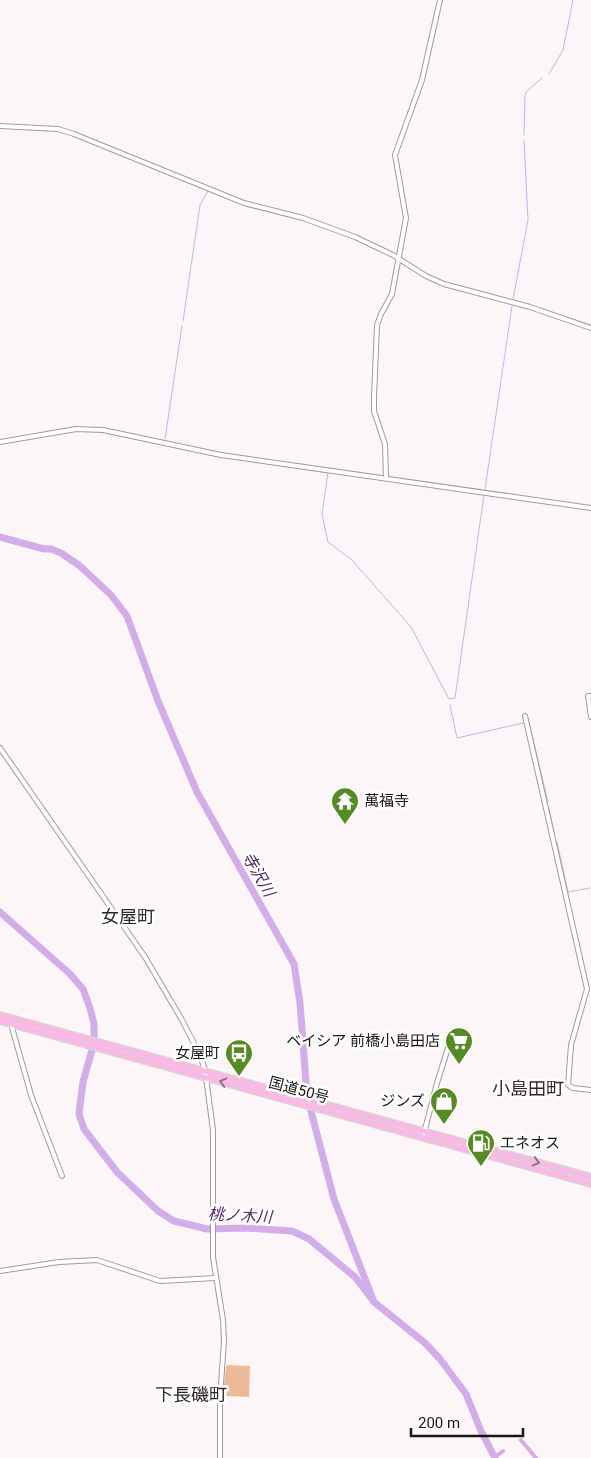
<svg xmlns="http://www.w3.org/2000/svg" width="591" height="1458" viewBox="0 0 591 1458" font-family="Roboto,'Noto Sans JP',sans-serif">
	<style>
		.green { fill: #ebba99 }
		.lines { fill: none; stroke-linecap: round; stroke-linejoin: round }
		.stream { stroke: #d3acea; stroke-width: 1 }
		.canal { stroke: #d3acea; stroke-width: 4 }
		.river { stroke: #d3acea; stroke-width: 7 }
		.tertiary-casing { stroke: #a09b9c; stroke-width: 6 }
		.trunk-casing { stroke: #d6d5d5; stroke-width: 8 }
		.tertiary { stroke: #fff; stroke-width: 4 }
		.trunk { stroke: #fcb7e7; stroke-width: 5 }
		.oneway { stroke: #966f89 }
		.labels { text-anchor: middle; stroke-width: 5; stroke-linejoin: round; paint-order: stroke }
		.poi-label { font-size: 15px; fill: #191617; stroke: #fff; text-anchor: end }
		.street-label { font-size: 15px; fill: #191617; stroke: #fff }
		.water-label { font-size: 16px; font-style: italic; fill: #4d1d65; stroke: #fff }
		.quarter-label { font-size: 18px; fill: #2e292a; stroke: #fff }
	</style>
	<rect width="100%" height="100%" fill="#fdf6f8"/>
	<path class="green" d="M 227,1365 L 250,1366 L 249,1397 L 225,1396 L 223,1394 L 226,1367 Z"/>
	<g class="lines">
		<g class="stream">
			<path d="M 549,74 L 563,50 L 573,0"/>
			<path d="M 524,135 L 525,95 L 527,91 L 542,78"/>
			<path d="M 513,299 L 528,220 L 524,140"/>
			<path d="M 183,321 L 200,205 L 208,191"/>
			<path d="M 165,439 L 182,326"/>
			<path d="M 170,446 L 191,451"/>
			<path d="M 277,465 L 328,473 L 322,514 L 328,542 L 352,560 L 411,627 L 449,699 L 455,698 L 484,495"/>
			<path d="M 485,489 L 512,306"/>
			<path d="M 450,705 L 457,738 L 523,723"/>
			<path d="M 529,722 L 548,802"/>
			<path d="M 549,808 L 554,832"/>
			<path d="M 557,842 L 568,892 L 590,888"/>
		</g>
		<g class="canal">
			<path d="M 521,1440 L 536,1458"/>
			<path d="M 495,1457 L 503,1451"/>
		</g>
		<g class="river">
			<path d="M 0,537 L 44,549 L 51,549 L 61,553 L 80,566 L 111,595 L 127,616 L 158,701 L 197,792 L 294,964 L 300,1003 L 307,1096 L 334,1199 L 374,1302"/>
			<path d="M 0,912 L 70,974 L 83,989 L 90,1008 L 94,1024 L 94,1043 L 83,1082 L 79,1114 L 84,1129 L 117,1172 L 158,1211 L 174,1221 L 207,1229 L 246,1228 L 292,1231 L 309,1239 L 355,1277 L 374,1302 L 425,1343 L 440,1359 L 466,1394 L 481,1431 L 495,1458"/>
		</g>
		<g class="tertiary-casing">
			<g id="tertiary">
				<path d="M 0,126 L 58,129 L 74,134 L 244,203 L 303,218 L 355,237 L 393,255 L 426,276 L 444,284 L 530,307 L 591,328"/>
				<path d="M 0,442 L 76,429 L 103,430 L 221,455 L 591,508"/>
				<path d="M 386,478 L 385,444 L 374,411 L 374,397 L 377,325 L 381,314 L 392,294 L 406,218 L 395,155 L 422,80 L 440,0"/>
				<path d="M 591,696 L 588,696 L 591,717"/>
				<path d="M 525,716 L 587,989 L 571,1045 L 568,1085 L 573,1088 L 591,1090"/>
				<path d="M 0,748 L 145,957 L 182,1020 L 200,1055 L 205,1070 L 213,1130 L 213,1257 L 223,1320 L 224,1341 L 220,1398 L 220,1458"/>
				<path d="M 11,1024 L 31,1095 L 62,1176"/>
				<path d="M 424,1133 L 437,1083 L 453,1032"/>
				<path d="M 0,1271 L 59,1262 L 97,1260 L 160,1281 L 215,1278"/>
			</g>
		</g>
		<g class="trunk-casing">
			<g id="trunk">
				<path d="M 0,1015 C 197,1068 394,1124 591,1177"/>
				<path d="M 0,1021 L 591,1184"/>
			</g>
		</g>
		<use href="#tertiary" class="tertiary"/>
		<use href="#trunk" class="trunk"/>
	</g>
	<defs><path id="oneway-chevron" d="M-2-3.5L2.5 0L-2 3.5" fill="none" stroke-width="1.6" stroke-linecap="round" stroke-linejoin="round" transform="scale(1.25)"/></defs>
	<g class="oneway">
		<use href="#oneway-chevron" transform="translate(223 1082) rotate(-165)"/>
		<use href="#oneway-chevron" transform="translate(536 1162) rotate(15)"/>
	</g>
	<defs>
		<g id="temple-pin" transform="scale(1.4375)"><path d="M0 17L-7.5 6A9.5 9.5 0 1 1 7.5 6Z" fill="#568a22" stroke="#fff"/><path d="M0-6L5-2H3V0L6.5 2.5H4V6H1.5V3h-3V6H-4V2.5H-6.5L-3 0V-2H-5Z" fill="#fff"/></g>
		<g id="supermarket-pin" transform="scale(1.4375)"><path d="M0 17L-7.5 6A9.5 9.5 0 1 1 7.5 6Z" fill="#568a22" stroke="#fff"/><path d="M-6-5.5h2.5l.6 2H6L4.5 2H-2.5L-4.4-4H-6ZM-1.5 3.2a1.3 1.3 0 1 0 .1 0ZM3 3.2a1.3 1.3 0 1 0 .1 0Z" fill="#fff"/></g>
		<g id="bus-pin" transform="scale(1.4375)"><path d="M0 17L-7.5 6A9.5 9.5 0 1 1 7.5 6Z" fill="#568a22" stroke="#fff"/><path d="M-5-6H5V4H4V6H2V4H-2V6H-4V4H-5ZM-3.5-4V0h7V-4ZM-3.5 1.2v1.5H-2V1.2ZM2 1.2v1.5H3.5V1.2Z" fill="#fff"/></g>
		<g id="shop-pin" transform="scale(1.4375)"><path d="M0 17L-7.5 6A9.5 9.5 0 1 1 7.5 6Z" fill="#568a22" stroke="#fff"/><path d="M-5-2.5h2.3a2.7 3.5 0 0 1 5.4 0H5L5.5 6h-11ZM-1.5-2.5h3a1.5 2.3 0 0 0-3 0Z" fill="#fff"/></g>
		<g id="fuel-pin" transform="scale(1.4375)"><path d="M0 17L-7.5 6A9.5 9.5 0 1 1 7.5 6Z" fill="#568a22" stroke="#fff"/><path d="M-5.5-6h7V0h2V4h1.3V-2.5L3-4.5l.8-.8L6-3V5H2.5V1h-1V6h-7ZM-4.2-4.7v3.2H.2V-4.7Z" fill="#fff"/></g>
	</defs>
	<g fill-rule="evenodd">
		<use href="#temple-pin" x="345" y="801"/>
		<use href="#supermarket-pin" x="459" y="1041"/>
		<use href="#bus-pin" x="239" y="1053"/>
		<use href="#shop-pin" x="444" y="1101"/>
		<use href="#fuel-pin" x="481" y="1143"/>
	</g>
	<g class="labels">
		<g class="poi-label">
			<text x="364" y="806" text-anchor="start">萬福寺</text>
			<text x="440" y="1046">ベイシア 前橋小島田店</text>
			<text x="220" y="1058">女屋町</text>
			<text x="425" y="1106">ジンズ</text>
			<text x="500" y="1148" text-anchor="start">エネオス</text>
		</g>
		<g class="street-label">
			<text transform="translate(299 1090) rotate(15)" y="5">国道50号</text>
		</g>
		<g class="water-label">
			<text transform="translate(259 874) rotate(60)" y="6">寺沢川</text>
			<text transform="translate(240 1215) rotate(3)" y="6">桃ノ木川</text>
		</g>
		<g class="quarter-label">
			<text x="128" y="923">女屋町</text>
			<text x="528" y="1095">小島田町</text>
			<text x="191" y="1401">下長磯町</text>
		</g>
	</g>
	<path d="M411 1428v8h112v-8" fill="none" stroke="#191617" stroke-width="2.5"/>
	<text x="418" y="1428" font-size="15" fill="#191617" stroke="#ffffff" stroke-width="4" paint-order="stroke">200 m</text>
</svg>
